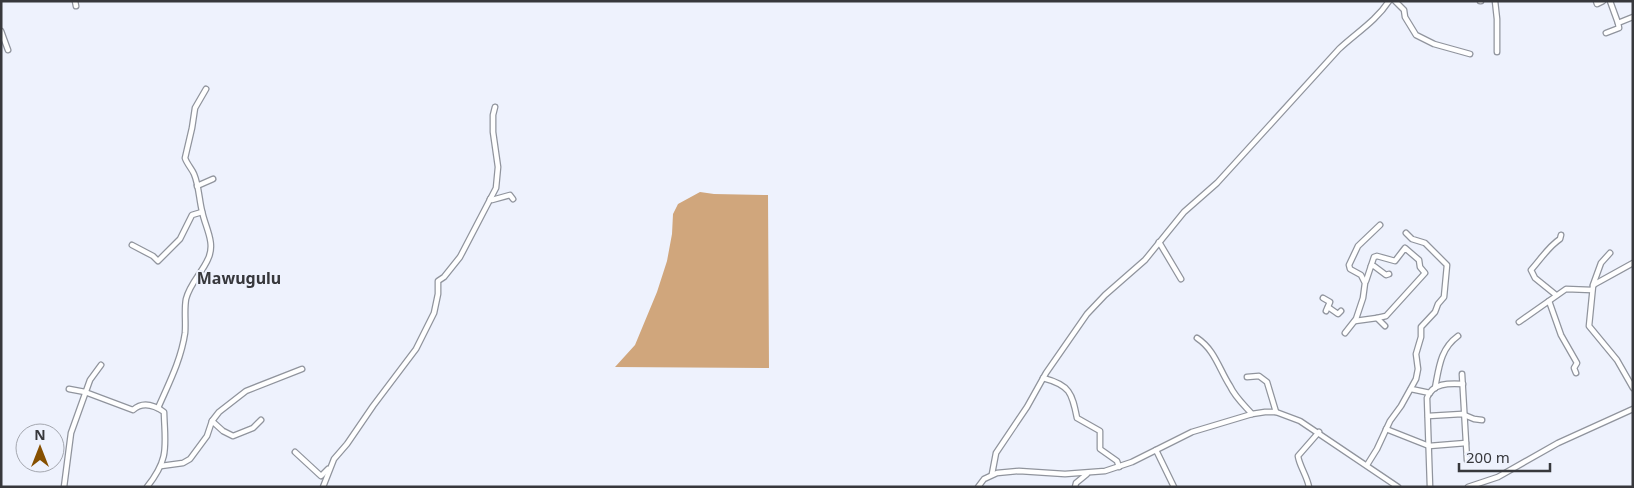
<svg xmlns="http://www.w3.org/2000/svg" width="1634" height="488" viewBox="0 0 1634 488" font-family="'Noto Sans',sans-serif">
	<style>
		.forest { fill: #d0a67c }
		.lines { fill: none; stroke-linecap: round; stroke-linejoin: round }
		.minor-casing { stroke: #90949d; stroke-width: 7 }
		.minor { stroke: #fff; stroke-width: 4.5 }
		.labels { text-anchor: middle; stroke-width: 4; stroke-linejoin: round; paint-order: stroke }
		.quarter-label { font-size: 16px; font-weight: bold; fill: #37383c; stroke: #eef2fd }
	</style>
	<rect width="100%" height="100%" fill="#eef2fd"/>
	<path class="forest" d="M 700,192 L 714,194 L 768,195 L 769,368 L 615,367 L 635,345 L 657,292 L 667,261 L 672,234 L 673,214 L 678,204 Z"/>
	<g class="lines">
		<g class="minor-casing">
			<g id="minor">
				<path d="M 75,1 L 76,6"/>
				<path d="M 1395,1 L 1404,10 L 1405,17 L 1416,35 L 1434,44 L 1470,54"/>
				<path d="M 1480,1 L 1481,1"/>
				<path d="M 1495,1 L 1497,19 L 1497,52"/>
				<path d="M 1596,1 L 1597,4 L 1603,1"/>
				<path d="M 1610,1 L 1618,23"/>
				<path d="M 1,31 L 8,50"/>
				<path d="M 1606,33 L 1619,28 L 1618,23 L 1633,17"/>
				<path d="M 197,186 L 213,179"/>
				<path d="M 490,199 L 492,200 L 510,195 L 513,199"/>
				<path d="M 1159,242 L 1181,279"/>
				<path d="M 132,245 L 153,256 L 158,261 L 180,239 L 192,215 L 202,212"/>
				<path d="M 1633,263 L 1595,284 L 1593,286 L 1589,326 L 1617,360 L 1633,388"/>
				<path d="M 1371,266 L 1374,257 L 1377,256 L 1395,261 L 1405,248 L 1419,260 L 1420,267 L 1425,273 L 1386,316 L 1377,318"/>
				<path d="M 1366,281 L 1371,266 L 1374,266 L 1386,275 L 1389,274"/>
				<path d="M 1593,285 L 1601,263 L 1610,253"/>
				<path d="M 1556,295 L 1535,278 L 1531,270 C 1541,259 1548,247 1560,239 L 1561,235"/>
				<path d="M 1323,298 L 1330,302 L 1326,311"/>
				<path d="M 1549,301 L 1561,335 L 1577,363 L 1574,368 L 1576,373"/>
				<path d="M 1328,307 L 1338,314 L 1341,311"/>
				<path d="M 1355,321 L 1377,318 L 1385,326"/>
				<path d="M 1519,322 L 1566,289 L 1592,290"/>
				<path d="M 1345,333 L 1356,319 L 1363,298 L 1365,283 L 1361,275 L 1350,269 L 1349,265 L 1358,246 L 1380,225"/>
				<path d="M 1197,338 C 1215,350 1219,369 1230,386 C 1235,397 1244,405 1252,414"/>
				<path d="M 1462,374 L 1467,460"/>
				<path d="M 1247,377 L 1259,376 L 1267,382 L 1276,412"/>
				<path d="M 1043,378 C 1070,385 1072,393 1077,418 L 1100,431 L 1100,449 L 1117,461 L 1119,467"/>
				<path d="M 1435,388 C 1439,368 1440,349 1458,336"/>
				<path d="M 69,389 L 85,392 L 133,410 C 143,401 154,405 164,412 C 165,446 170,458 147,487"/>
				<path d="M 1411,389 L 1430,393"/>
				<path d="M 158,408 C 169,383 181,360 185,333 C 186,322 184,310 186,299 C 190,283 202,273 208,259 C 216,243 205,227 202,211 C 199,199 199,186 194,174 C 192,169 187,164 185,158 L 192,128 L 195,108 L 206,89"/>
				<path d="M 1428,416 L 1462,414 L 1474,419 L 1482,420"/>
				<path d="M 212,421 L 223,431 L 233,436 L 253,428 L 261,420"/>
				<path d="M 1386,429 L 1429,446 L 1466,443"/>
				<path d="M 1156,450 L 1174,487"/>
				<path d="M 295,452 L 321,476 L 328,469"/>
				<path d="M 1367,465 L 1377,449 L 1390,421 L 1401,406 L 1416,379 L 1418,369 L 1416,354 L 1421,337 L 1421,327 L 1435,312 L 1438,304 L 1444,297 L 1447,265 L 1425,243 L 1412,239 L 1406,233"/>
				<path d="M 161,466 L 183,463 L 190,459 L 207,436 L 212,421 L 219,412 L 246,391 L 302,369"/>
				<path d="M 992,474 L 996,453 L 1027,407 L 1046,373 L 1087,314 L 1105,295 L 1145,260 L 1184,212 L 1217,183 L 1339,49 C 1356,33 1376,21 1389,1"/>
				<path d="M 64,487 L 71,433 L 90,380 L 101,365"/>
				<path d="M 323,487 L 334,459 L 347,444 L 373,406 L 416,349 L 434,313 L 438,294 L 438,281 L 444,277 L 460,257 L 496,188 L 498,167 L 493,132 L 493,115 L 495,107"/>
				<path d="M 978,487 L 984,479 L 997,473 L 1019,471 L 1065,474 L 1105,471 L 1132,462 L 1192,432 L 1252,414 L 1265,412 L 1276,412 L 1300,421 L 1398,487"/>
				<path d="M 1075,487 L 1076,483 L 1087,474"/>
				<path d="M 1309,487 C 1307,476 1299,465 1298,456 L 1319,432"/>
				<path d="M 1430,487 L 1427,398 C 1432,383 1449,383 1463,384"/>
				<path d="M 1468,487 L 1498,477 L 1558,443 L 1633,409"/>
			</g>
		</g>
		<use href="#minor" class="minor"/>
	</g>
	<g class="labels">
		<g class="quarter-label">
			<text x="239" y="284">Mawugulu</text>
		</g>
	</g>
	<rect width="1634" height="488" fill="none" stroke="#37383c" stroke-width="5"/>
	<g transform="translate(40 448)"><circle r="24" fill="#eef2fd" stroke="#a5a8b0"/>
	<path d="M0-4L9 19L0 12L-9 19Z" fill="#865000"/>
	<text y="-8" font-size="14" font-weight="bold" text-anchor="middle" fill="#37383c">N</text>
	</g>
	<path d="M1459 463v8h91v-8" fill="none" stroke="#37383c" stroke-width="2.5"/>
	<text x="1466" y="463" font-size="15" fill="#37383c" stroke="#eef2fd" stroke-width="4" paint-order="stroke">200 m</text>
</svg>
